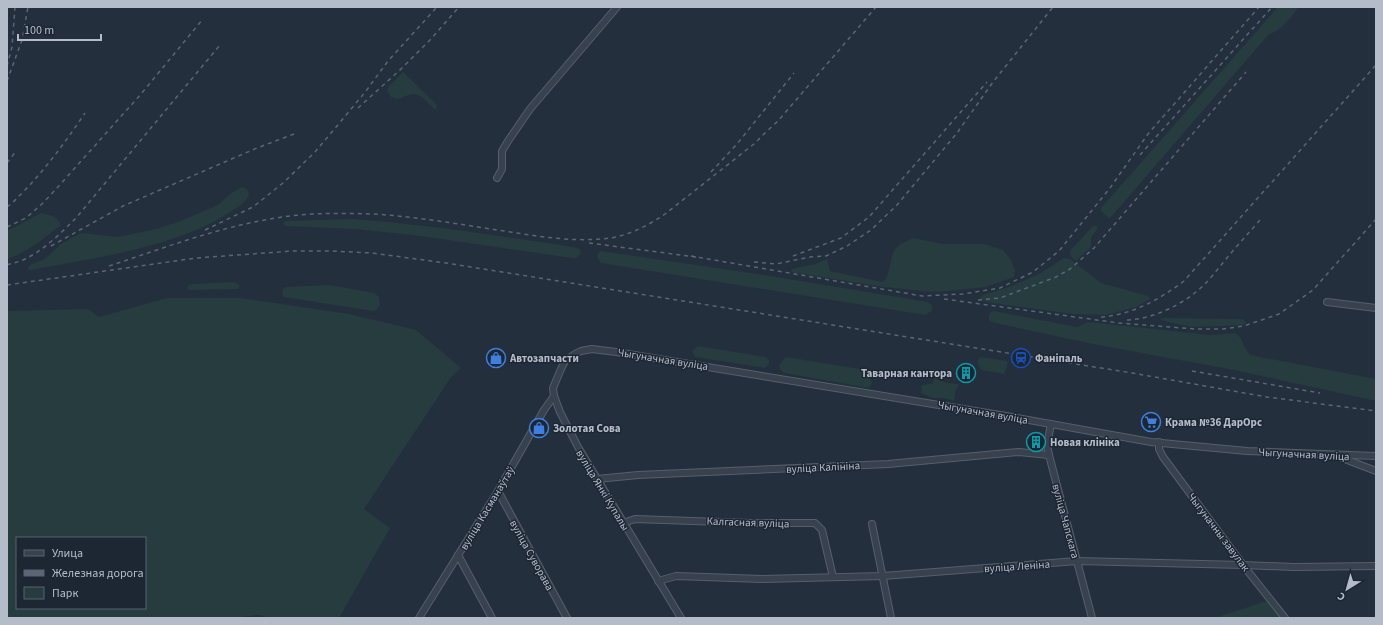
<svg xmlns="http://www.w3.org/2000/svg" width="1383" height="625" viewBox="0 0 1383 625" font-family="'Source Sans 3',sans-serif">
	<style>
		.green { fill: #263c3f; fill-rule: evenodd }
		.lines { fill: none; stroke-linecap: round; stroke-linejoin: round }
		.minor-casing { stroke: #565f6c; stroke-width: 8 }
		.minor { stroke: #38414e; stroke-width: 6 }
		.rail { stroke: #5a6575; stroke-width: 1.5; stroke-dasharray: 4 4; stroke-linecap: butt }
		.labels { text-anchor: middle; stroke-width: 3; stroke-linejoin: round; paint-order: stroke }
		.poi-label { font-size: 11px; font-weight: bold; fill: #b4bcc9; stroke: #1d2633; text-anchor: start }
		.street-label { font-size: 11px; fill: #b4bcc9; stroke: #1d2633 }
	</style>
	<rect width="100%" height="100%" fill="#242f3e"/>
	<g class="green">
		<path d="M 1278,7 L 1299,7 C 1291,17 1282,31 1269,34 L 1111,217 L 1109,218 L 1101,211 L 1101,208 L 1124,182 Z"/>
		<path d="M 403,72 L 437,105 L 436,109 L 434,109 C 419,94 419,90 398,99 L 391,97 L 387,91 L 389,86 Z"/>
		<path d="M 242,187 L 247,189 L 249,195 C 245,204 237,207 229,213 C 173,248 94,258 30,270 L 28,268 L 30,265 L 45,259 L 61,244 L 81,233 L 118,237 L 156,229 L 178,222 L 218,205 L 230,194 Z"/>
		<path d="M 41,213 C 51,215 57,216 61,225 C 44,238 28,252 7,259 L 7,231 Z"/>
		<path d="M 351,219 C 426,224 499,236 573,247 L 580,249 L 581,254 L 576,258 L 572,258 L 413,235 L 355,229 L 286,226 L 283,223 L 285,221 Z"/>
		<path d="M 1093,226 L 1097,226 L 1098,228 L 1091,237 L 1091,247 L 1077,260 C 1072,260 1070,255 1070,251 Z"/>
		<path d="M 914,238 L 942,244 L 985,244 L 1003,250 L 1011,260 L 1015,270 L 1014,277 L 986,287 L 949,291 L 931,292 L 876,286 L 791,272 L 792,269 L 815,264 L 827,259 L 830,271 L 882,282 L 886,279 C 895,256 886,248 914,238 Z"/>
		<path d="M 601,251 L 764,275 L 928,302 L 932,306 L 932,311 L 925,315 L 601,263 L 597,257 L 598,253 Z"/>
		<path d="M 1064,258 L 1070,259 L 1101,283 L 1148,296 L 1150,299 L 1136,307 L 1106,315 L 1073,314 L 992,303 L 981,300 L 980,298 L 982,295 L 1009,287 L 1039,274 Z"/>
		<path d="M 233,282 L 238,284 L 240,286 L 237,289 L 189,290 L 187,287 L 189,285 L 193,284 Z"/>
		<path d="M 329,285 L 374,293 L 379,297 L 380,305 L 376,310 L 373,311 L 284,297 L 282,294 L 283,289 L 286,287 Z"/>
		<path d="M 167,298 L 240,298 L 349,314 L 416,330 L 461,368 L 451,377 L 364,509 L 390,528 L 339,618 L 270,618 L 259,615 L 233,618 L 7,618 L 7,311 L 88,309 L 99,317 ZM 17,538 L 145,538 L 145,608 L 17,608 Z"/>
		<path d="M 994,311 L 1077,327 L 1088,322 L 1211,335 L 1235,333 L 1241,338 L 1245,348 L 1250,355 L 1376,379 L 1376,401 L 1234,370 L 1093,344 L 991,322 L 989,320 L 989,315 L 991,312 Z"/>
		<path d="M 1160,318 L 1243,319 L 1246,323 L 1244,325 L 1192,327 L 1164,321 Z"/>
		<path d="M 698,346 L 765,357 L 769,360 L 769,364 L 765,368 L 695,357 L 693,353 L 693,350 Z"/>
		<path d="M 786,357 L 860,369 L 868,374 L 872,383 L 869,388 L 784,373 L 780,369 L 779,365 Z"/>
		<path d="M 980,357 L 1007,361 L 1008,363 L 1004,374 L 981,370 L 977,362 Z"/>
		<path d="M 935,378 L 946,383 L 959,384 L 955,392 L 954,401 L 944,398 L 933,398 L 921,393 L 922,385 L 932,384 Z"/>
		<path d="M 1267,601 L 1280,618 L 1214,618 Z"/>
	</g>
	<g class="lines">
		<g class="minor-casing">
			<g id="minor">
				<path d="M 497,178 L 502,169 L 502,151 L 508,141 L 530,109 L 617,7"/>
				<path d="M 1327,302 L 1376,308"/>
				<path d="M 1051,424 L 1047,445 L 1049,455 L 1092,618"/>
				<path d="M 1159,442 L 1159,449 L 1163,457 L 1243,565 L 1285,618"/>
				<path d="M 1342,458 L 1376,471"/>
				<path d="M 597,479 L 638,475 L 888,464 L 1019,452 L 1049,455"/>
				<path d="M 498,491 L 567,618"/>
				<path d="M 623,523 L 635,519 L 750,523 L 815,523 L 822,530 L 833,577"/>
				<path d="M 872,524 L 891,618"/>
				<path d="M 458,555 L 492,618"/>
				<path d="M 658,581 L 676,576 L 762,579 L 883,576 L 1077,561 L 1243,565 L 1294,567 L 1376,566"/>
				<path d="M 419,618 L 498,491 L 544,410 L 554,396"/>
				<path d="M 681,618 L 578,447 L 560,412 L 554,396 L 553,388 L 561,369 L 565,361 L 575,354 L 581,351 L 592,349 L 616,352 L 1012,417 L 1151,442 L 1247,451 L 1376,456"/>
			</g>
		</g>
		<use href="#minor" class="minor"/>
		<g class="rail">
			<path d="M 7,66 L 12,47 L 15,7"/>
			<path d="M 7,81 L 22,40 L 28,7"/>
			<path d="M 358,108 L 401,69 L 431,39 L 459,7"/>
			<path d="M 1140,155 L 1272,7"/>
			<path d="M 7,163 L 16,151"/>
			<path d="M 711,172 L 737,144 L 794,73"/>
			<path d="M 7,207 C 14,202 19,196 25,190 C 48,166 66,141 85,113"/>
			<path d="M 7,227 L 26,218 L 43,203 L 57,188 L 141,94 L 203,19"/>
			<path d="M 205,230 L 253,207 L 283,183 L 315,152 L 337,126 L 366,91 L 388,61 L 437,7"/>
			<path d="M 589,243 L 696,257"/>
			<path d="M 51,246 L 123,206 L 257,148 L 294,134"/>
			<path d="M 691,256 L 922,296 L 963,294 L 1000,288 L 1033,272 L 1059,251 L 1110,188 L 1148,134 L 1259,7"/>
			<path d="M 793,256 L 841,238 L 869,217 L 987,82"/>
			<path d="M 754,262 L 776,264 L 810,257 L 826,256 L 847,246 L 871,230 L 897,205 L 957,133 L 993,82 L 1053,7"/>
			<path d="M 7,265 C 13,263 19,262 25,259 C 44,250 61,233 76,218 L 220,45"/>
			<path d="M 109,266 C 176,244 242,218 313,214 C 341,213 370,213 398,216 C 437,220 477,227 517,233 C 548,238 579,242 610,238 C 630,235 649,225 665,214 L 754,144 L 766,132 L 778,121 L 876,7"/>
			<path d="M 7,285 L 196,258 L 293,251 L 331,251 L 372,253 L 446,263 L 1132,373 L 1267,397 L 1376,411"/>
			<path d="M 944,299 L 1119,323 L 1195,329 L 1223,329 L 1244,326 L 1279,314 L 1313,290 L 1376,219"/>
			<path d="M 978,300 L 1000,298 L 1056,277 L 1070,269 L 1094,248 L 1246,72"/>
			<path d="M 1101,317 C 1132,315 1160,299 1184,281 L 1376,65"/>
			<path d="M 1127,320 C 1154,319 1184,304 1204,285 C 1210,279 1216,271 1222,264 C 1234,249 1247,235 1260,220"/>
			<path d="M 1192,371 L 1320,393"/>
		</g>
	</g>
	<defs>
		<g id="shop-ring" transform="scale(1)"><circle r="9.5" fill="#1d2633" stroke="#3f7fe0" stroke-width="1.5"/><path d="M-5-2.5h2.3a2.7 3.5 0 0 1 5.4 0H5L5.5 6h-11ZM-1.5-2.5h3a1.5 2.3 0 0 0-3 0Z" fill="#3f7fe0"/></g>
		<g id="station-ring" transform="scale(1)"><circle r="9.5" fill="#1d2633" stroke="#1a4fb4" stroke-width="1.5"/><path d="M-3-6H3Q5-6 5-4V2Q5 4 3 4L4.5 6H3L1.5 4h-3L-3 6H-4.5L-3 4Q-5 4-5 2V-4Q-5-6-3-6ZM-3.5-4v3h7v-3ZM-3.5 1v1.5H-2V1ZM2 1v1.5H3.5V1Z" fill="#1a4fb4"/></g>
		<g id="building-ring" transform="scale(1)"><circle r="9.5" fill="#1d2633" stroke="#0f9aa8" stroke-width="1.5"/><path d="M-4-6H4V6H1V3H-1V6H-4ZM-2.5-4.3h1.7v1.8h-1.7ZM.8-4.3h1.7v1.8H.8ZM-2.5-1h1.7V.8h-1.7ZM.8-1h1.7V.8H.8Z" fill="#0f9aa8"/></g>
		<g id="supermarket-ring" transform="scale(1)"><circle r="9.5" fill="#1d2633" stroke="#3f7fe0" stroke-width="1.5"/><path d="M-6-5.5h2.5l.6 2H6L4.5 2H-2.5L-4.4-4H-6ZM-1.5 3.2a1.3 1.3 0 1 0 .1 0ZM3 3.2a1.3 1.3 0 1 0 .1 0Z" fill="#3f7fe0"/></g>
	</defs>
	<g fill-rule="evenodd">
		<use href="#shop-ring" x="496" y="358"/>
		<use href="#station-ring" x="1021" y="358"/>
		<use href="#building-ring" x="966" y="373"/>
		<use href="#supermarket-ring" x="1151" y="422"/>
		<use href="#shop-ring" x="539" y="428"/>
		<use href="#building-ring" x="1036" y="442"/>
	</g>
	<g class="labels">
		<g class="poi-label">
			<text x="510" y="362">Автозапчасти</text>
			<text x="1035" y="362">Фаніпаль</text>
			<text x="952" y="377" text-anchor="end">Таварная кантора</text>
			<text x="1165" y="426">Крама №36 ДарОрс</text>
			<text x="553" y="432">Золотая Сова</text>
			<text x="1050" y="446">Новая клініка</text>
		</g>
		<g class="street-label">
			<text transform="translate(663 359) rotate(9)" y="4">Чыгуначная вуліца</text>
			<text transform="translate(983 412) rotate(10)" y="4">Чыгуначная вуліца</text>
			<text transform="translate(1304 454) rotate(3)" y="4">Чыгуначная вуліца</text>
			<text transform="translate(823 467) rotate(-3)" y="4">вуліца Калініна</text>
			<text transform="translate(603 490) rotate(59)" y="4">вуліца Янкі Купалы</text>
			<text transform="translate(487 508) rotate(-59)" y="4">вуліца Касманаўтаў</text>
			<text transform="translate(1066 521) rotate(75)" y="4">вуліца Чапскага</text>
			<text transform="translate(748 522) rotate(2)" y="4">Калгасная вуліца</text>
			<text transform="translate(1219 532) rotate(53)" y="4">Чыгуначны завулак</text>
			<text transform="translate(532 555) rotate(61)" y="4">вуліца Суворава</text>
			<text transform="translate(1017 566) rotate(-4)" y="4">вуліца Леніна</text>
		</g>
	</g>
	<rect width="1383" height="625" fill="none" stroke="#b4bcc9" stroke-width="16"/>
	<rect x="16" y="537" width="130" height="72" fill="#1d2633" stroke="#59626f"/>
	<rect x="24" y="550" width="20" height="6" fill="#38414e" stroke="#59626f"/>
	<text x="52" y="557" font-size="12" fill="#b4bcc9">Улица</text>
	<rect x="24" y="570" width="20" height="6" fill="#5a6575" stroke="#59626f"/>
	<text x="52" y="577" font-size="12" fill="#b4bcc9">Железная дорога</text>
	<rect x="24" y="587" width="20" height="12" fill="#263c3f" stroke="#59626f"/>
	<text x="52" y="597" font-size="12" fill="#b4bcc9">Парк</text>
	<g transform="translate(1347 589) rotate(217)" stroke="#1d2633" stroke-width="3" paint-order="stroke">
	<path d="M0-3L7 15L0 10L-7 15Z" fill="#b4bcc9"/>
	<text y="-6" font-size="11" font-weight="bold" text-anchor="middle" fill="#b4bcc9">С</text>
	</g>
	<path d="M18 34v6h83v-6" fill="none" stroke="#b4bcc9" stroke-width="2"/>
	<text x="24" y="34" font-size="12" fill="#b4bcc9" stroke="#1d2633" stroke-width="3" paint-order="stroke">100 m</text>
</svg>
